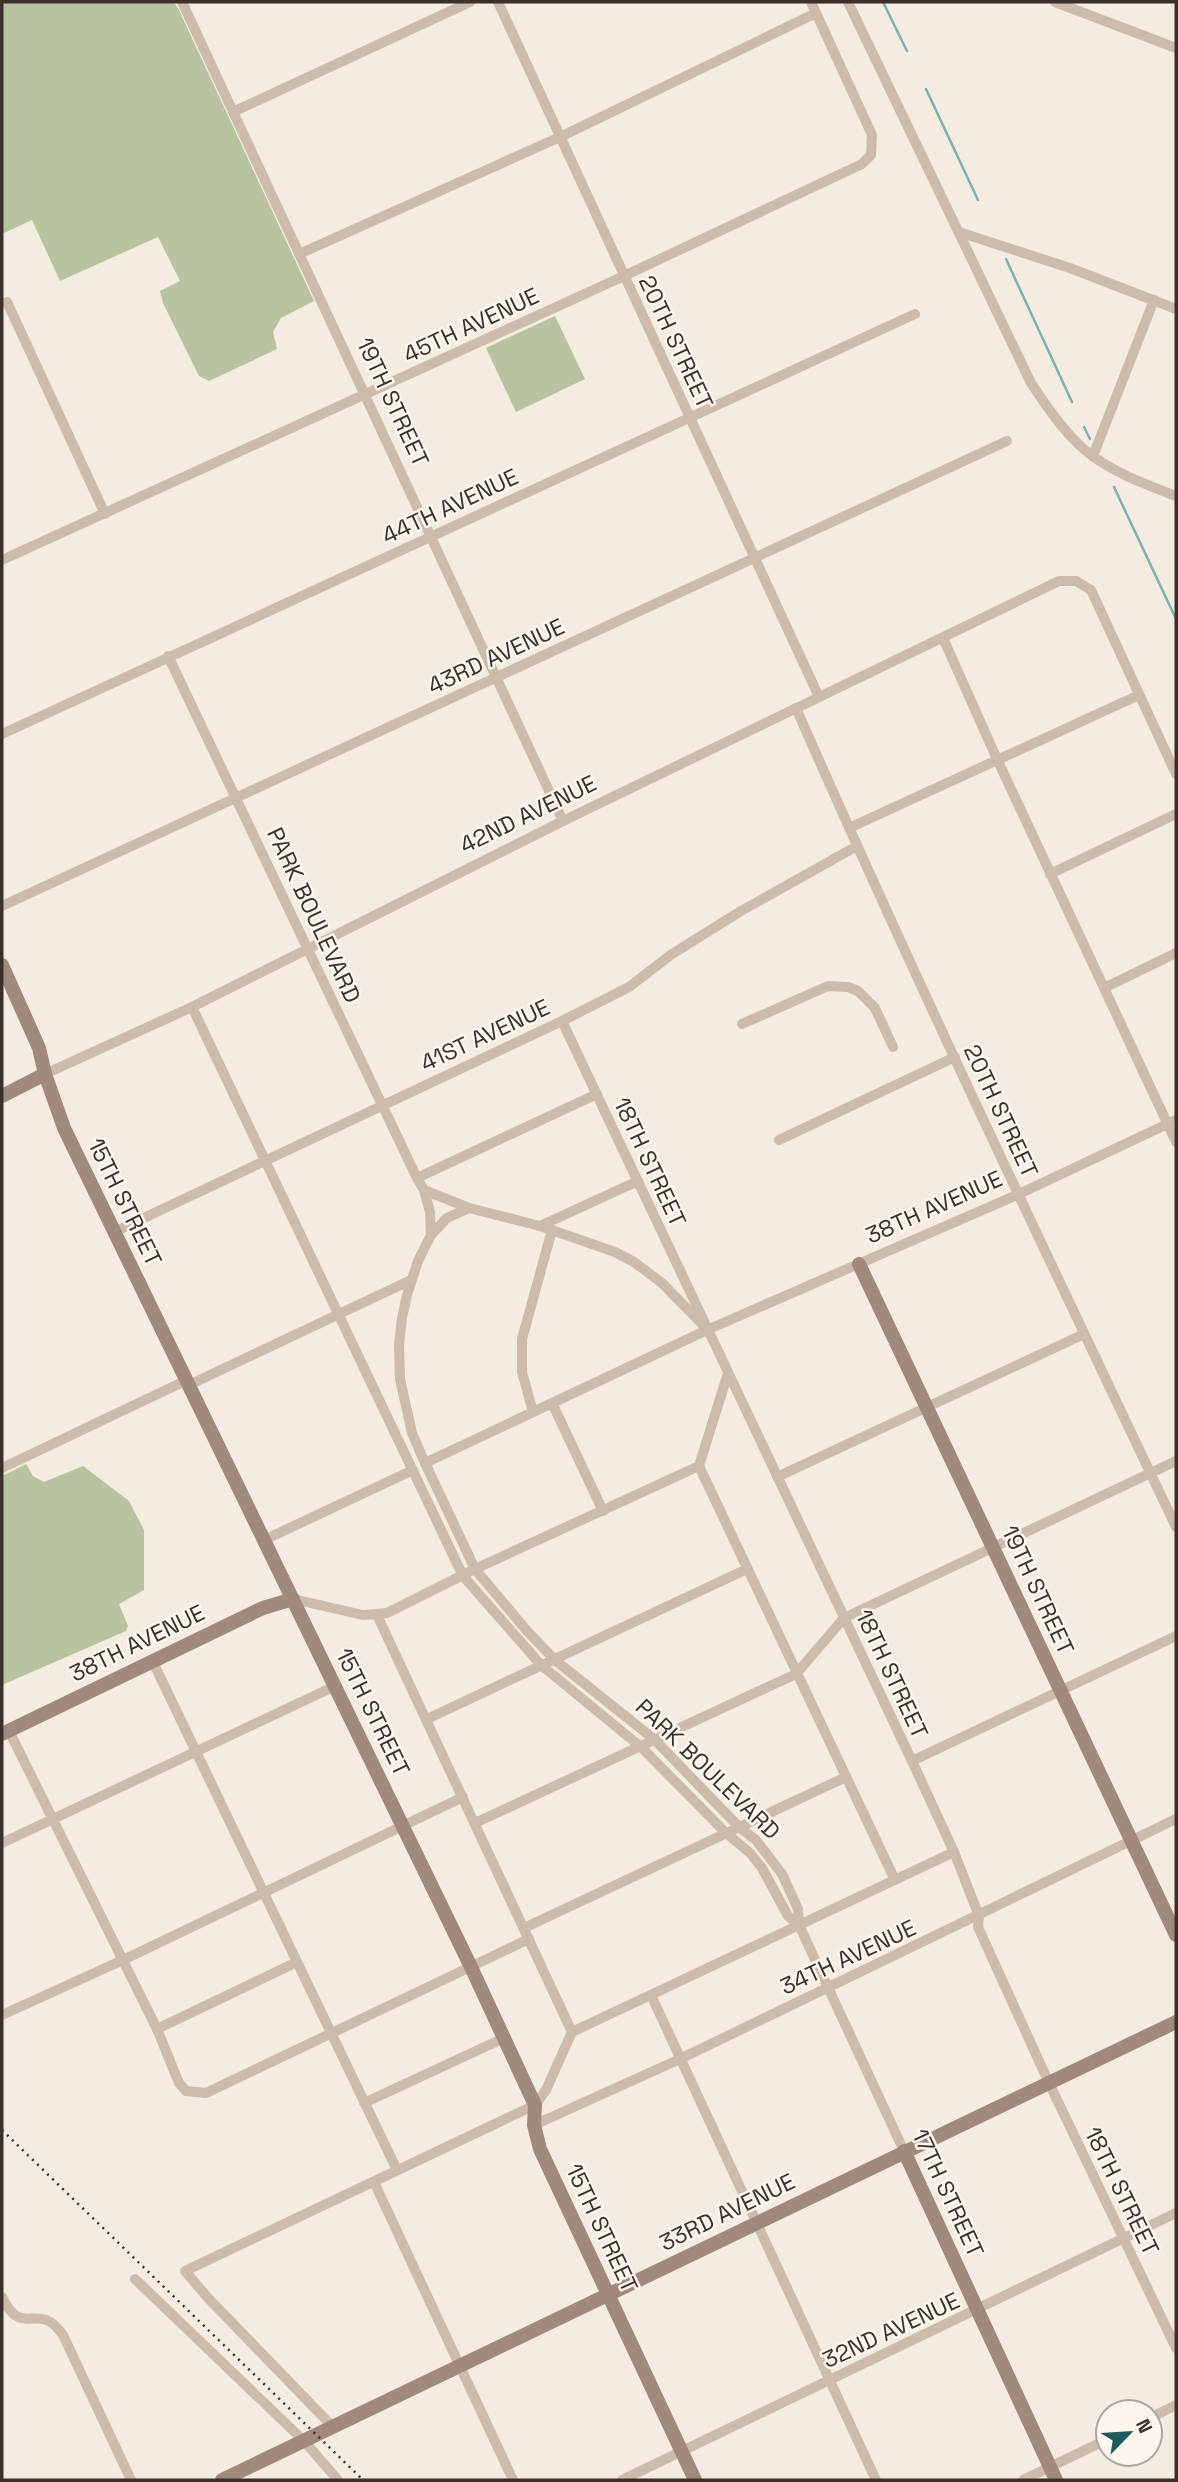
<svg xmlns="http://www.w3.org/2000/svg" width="1178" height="2482" viewBox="0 0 1178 2482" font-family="'Space Grotesk',sans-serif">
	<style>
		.green { fill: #b8c4a0 }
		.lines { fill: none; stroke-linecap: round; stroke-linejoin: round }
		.stream { stroke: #7fb0b2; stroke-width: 2.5 }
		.street { stroke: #cdbbac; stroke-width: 10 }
		.secondary { stroke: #a18a7d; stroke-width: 14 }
		.rail { stroke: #3b302b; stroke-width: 2.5; stroke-dasharray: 2 5; stroke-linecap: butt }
		.labels { text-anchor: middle; stroke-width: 5; stroke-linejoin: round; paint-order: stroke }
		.street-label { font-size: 23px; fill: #3b302b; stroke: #fbf5ee }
	</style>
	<rect width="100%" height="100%" fill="#f4ebe1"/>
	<g class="green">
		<path d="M 2,2 L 173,2 L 178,8 L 314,301 L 281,318 L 273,332 L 277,349 L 209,381 L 199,376 L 163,303 L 160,291 L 180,281 L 158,237 L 60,281 L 32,220 L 2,234 Z"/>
		<path d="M 555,316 L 585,379 L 516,412 L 486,348 Z"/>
		<path d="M 26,1464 L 33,1476 L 44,1482 L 83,1466 L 129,1501 L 144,1530 L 144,1590 L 119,1604 L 128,1626 L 126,1631 L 2,1685 L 2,1476 Z"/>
	</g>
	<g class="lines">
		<g class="stream">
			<path d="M 883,2 L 907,51"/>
			<path d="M 926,89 L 978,200"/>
			<path d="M 1006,259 L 1072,402"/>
			<path d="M 1084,427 L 1090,439"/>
			<path d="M 1114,487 L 1176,619"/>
		</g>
		<g class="street">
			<path d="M 182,2 L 563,821"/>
			<path d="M 498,2 L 819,697"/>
			<path d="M 848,2 L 1031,383 C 1047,407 1063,431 1085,450 C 1111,472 1145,484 1176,496"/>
			<path d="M 1055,2 L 1176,48"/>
			<path d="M 233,112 L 470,2"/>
			<path d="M 959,232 L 1070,268 L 1176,309"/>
			<path d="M 299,254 L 560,137 L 816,13"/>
			<path d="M 7,302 L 105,514"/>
			<path d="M 1093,456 L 1154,300"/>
			<path d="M 2,560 L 624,276 L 862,164 L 871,155 L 872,135 L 811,2"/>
			<path d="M 943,638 L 997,759 L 1176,1142"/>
			<path d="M 168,656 L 417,1178 L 424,1190 L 469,1208"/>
			<path d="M 796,708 C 917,984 1047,1255 1176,1527"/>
			<path d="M 2,734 L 915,314"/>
			<path d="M 849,828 L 1139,695"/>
			<path d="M 1050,874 L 1176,814"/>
			<path d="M 2,906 L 1007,441"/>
			<path d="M 1104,988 L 1176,953"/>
			<path d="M 192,1007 L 463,1576 L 541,1665 L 641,1747 L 726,1833 L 750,1853 L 762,1868 L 788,1916 L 799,1925"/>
			<path d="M 562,1021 L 912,1761 L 954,1852 L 979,1916 L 978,1927 L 1049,2083 L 1176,2348"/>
			<path d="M 742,1024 L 828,986 L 848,987 L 858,991 L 875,1008 L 893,1047"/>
			<path d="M 45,1074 L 192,1007 L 563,821 L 1059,581 L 1076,581 L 1091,590 L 1176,774"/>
			<path d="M 779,1140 L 955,1057"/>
			<path d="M 417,1178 L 597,1094"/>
			<path d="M 424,1190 L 430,1212 L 431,1235"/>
			<path d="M 540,1226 L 638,1181"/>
			<path d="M 114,1232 L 562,1021 L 629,987 L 672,954 L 741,911 L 857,846"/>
			<path d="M 702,1324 L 662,1283 L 634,1262 L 615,1252 L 540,1226 L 469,1208 L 447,1218 L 431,1235 L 418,1261 L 407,1295 L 402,1318 L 399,1344 L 400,1379 L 412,1433 L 425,1463 L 475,1569 L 527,1631 L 555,1660 L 655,1740 L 739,1827 L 756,1840 L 782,1874 L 798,1909 L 799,1925 L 904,2151"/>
			<path d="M 189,1385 L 411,1280"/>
			<path d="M 552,1403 L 603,1511"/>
			<path d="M 533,1412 L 522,1372 L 522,1339 L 552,1230"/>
			<path d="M 425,1463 L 707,1330 L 1019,1194 L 1176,1120"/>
			<path d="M 699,1466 L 895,1880"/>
			<path d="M 2,1468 L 187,1380"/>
			<path d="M 777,1477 L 1084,1334"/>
			<path d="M 264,1540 L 413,1470"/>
			<path d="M 293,1599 L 363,1615 L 387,1613 L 475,1569 L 699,1466 L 728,1373"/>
			<path d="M 377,1615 L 572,2032"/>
			<path d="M 152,1660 L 397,2170"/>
			<path d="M 427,1719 L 747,1569"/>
			<path d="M 9,1731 L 157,2029 L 179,2083 L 186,2091 L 206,2093 L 529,1939"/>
			<path d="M 912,1761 L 1176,1636"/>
			<path d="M 475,1823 L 796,1674 L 844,1618 L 1176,1461"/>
			<path d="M 2,1843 L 335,1686"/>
			<path d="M 524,1928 L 846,1777"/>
			<path d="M 651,1995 L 876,2480"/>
			<path d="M 2,2015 L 123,1960 L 463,1797"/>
			<path d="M 157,2029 L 297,1962"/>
			<path d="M 364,2103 L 504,2038"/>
			<path d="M 534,2125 L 680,2059 L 1176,1819"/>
			<path d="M 374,2182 L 513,2480"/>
			<path d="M 135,2279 L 304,2441 L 338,2480"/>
			<path d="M 2,2297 C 23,2341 37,2298 63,2335 L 131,2480"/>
			<path d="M 1150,2418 L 1176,2405"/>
			<path d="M 333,2427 L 208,2298 L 185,2271 L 535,2105 L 546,2090 L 572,2032 L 954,1852"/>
			<path d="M 622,2480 L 1176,2213"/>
			<path d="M 1023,2480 L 1108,2439"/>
		</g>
		<g class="secondary">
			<path d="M 2,965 L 39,1048 L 45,1074 L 64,1128 L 471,1967 L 535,2105 L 534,2125 L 540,2149 L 695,2480"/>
			<path d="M 2,1096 L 45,1074"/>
			<path d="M 859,1264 L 1176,1935"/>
			<path d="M 2,1734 L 263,1608 L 293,1599"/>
			<path d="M 904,2151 L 1056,2480"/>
			<path d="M 222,2480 L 1176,2022"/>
		</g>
		<path class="rail" d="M 2,2130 L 363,2480"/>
	</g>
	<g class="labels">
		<g class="street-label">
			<text transform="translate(471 325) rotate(-25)" y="8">45TH AVENUE</text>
			<text transform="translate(676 342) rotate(65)" y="8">20TH STREET</text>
			<text transform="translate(393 402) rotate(65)" y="8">19TH STREET</text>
			<text transform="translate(450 506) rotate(-25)" y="8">44TH AVENUE</text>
			<text transform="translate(496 656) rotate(-25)" y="8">43RD AVENUE</text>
			<text transform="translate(528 814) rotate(-26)" y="8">42ND AVENUE</text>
			<text transform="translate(314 915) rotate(65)" y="8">PARK BOULEVARD</text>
			<text transform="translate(485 1035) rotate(-25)" y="8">41ST AVENUE</text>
			<text transform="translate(1001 1111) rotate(65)" y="8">20TH STREET</text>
			<text transform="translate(650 1162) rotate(65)" y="8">18TH STREET</text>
			<text transform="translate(125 1202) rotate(64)" y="8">15TH STREET</text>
			<text transform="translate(934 1207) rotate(-24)" y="8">38TH AVENUE</text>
			<text transform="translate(1038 1590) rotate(65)" y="8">19TH STREET</text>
			<text transform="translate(137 1643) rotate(-26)" y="8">38TH AVENUE</text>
			<text transform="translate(892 1674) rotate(65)" y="8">18TH STREET</text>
			<text transform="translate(373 1712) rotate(64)" y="8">15TH STREET</text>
			<text transform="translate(708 1769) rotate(44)" y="8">PARK BOULEVARD</text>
			<text transform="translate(848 1957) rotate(-25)" y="8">34TH AVENUE</text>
			<text transform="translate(1122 2191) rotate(64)" y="8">18TH STREET</text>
			<text transform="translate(948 2193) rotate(65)" y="8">17TH STREET</text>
			<text transform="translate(727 2212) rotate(-26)" y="8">33RD AVENUE</text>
			<text transform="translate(602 2228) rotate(65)" y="8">15TH STREET</text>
			<text transform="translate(891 2330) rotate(-25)" y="8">32ND AVENUE</text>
		</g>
	</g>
	<rect width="1178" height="2482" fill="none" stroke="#3b302b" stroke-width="7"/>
	<g transform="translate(1129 2433) rotate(65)"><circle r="33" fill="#fbf5ee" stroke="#aea6a0" stroke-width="2"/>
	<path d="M0-5L12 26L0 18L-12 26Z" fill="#1f5a5e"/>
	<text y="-10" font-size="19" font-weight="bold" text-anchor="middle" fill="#3b302b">N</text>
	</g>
</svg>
